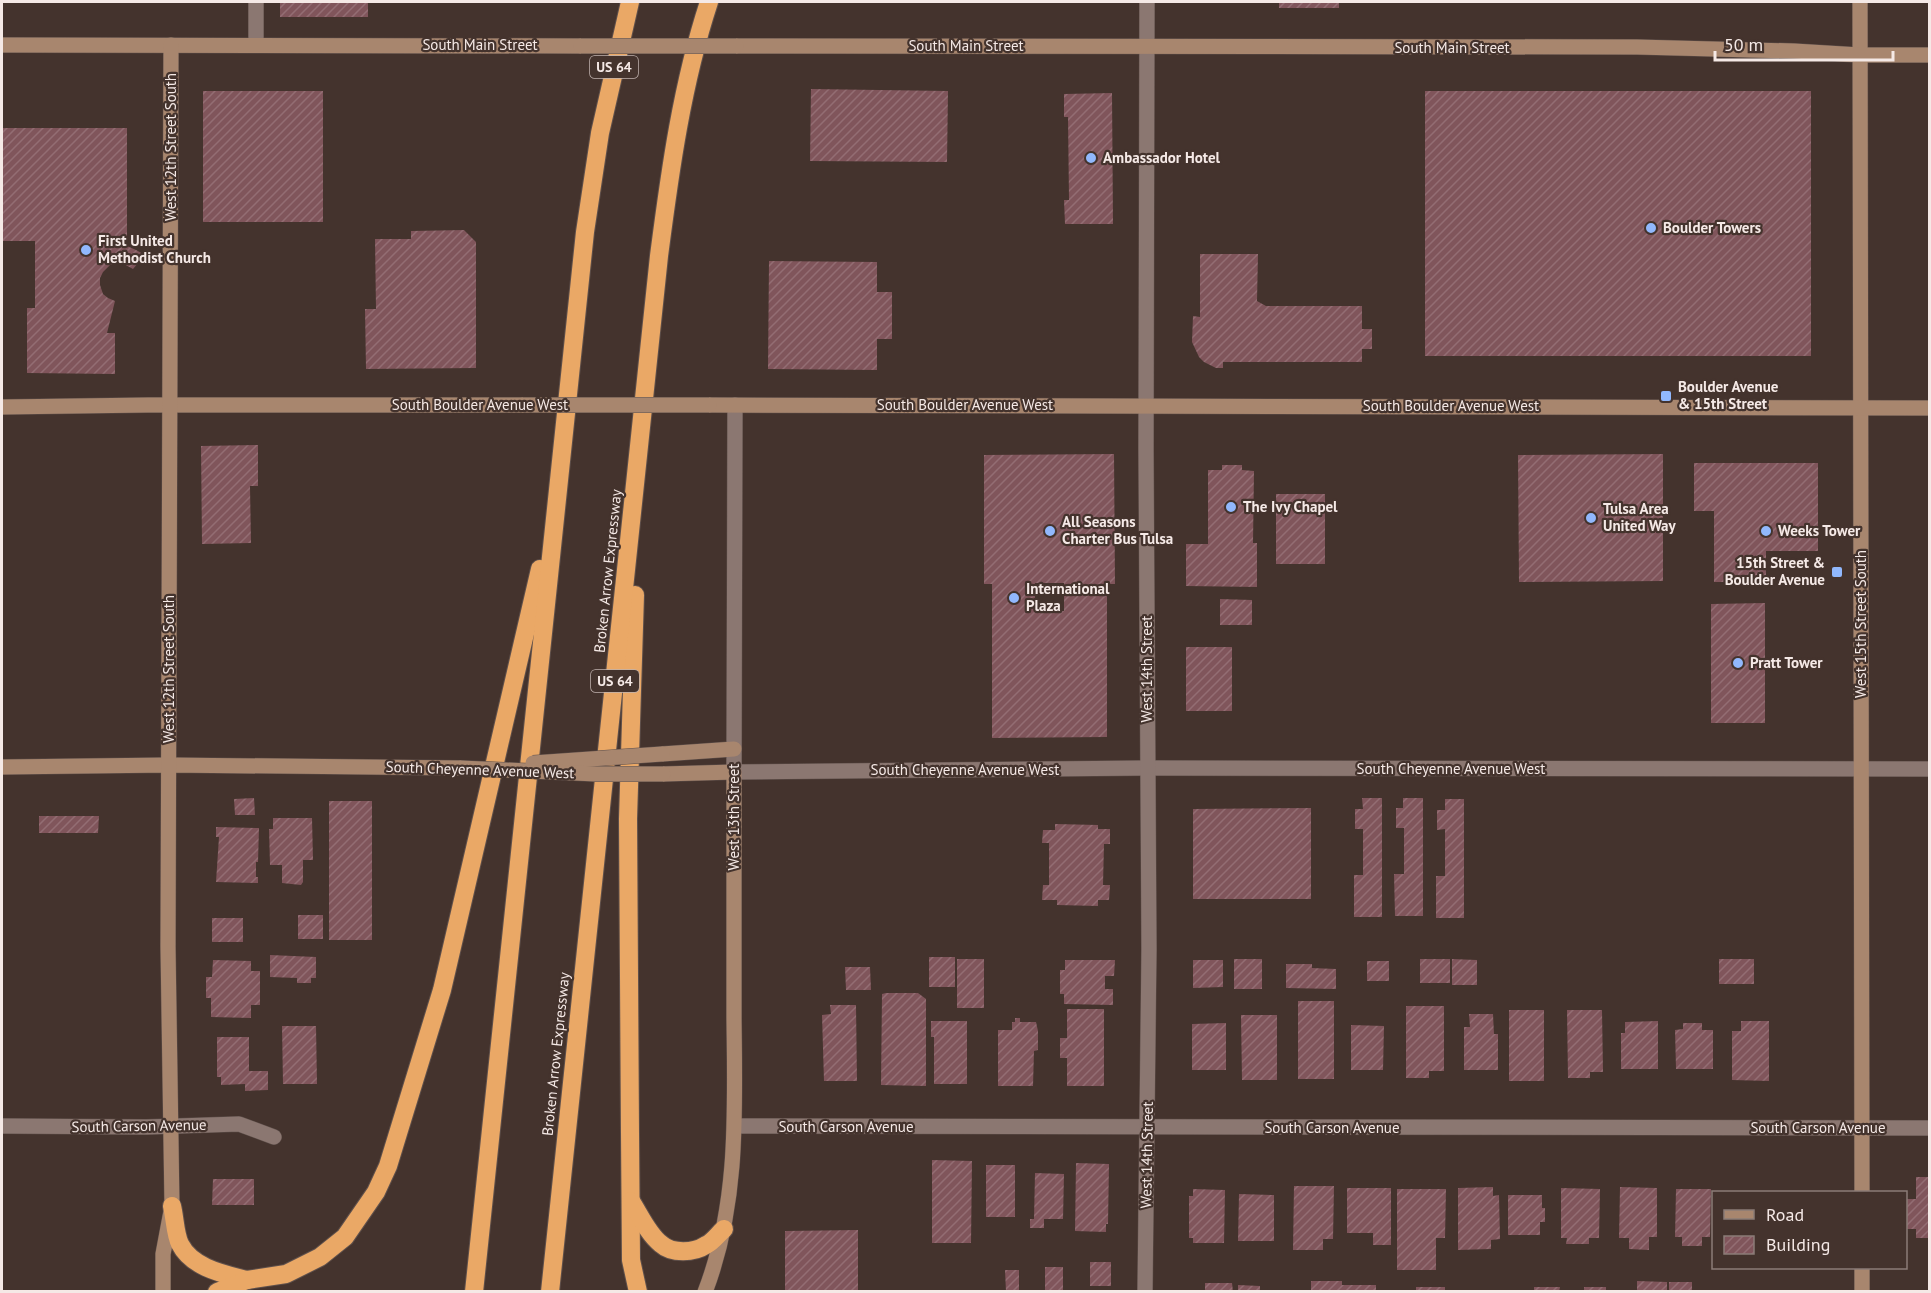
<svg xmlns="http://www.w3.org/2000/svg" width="1931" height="1293" viewBox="0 0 1931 1293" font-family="'PT Sans',sans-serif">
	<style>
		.building { fill: url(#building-hatch); fill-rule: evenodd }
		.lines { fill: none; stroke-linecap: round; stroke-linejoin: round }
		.street-casing { stroke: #5f504b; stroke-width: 16 }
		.secondary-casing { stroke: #5f504b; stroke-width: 16 }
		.highway-casing { stroke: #5f504b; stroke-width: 20 }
		.street { stroke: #8b7771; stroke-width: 15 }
		.secondary { stroke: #a8866e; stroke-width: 15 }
		.highway { stroke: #eaa866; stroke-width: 18 }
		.secondary-bridge-casing { stroke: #5f504b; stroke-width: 16; stroke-linecap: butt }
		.secondary-bridge { stroke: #a8866e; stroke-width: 15 }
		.poi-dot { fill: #91b8fd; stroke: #44332d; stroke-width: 2 }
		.labels { text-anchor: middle; stroke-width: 4.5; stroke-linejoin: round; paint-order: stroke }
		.shield { fill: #44332d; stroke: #c0b2ae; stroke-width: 1.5 }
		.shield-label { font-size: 14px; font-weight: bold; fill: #f5e9e6 }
		.street-label { font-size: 15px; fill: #f5e9e6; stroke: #44332d }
		.poi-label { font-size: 15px; font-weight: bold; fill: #f5e9e6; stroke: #44332d; text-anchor: start }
	</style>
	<defs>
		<pattern id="building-hatch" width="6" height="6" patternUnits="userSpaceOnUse" patternTransform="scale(1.5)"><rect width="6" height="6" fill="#80555b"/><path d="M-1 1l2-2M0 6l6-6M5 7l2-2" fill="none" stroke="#936d73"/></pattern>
	</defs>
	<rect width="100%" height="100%" fill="#44332d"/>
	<g class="building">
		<rect x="280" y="2" width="88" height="15"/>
		<rect x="1279" y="2" width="60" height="6"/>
		<path d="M 811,89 L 948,91 L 947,162 L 810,161 Z"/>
		<rect x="203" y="91" width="120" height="131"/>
		<rect x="1425" y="91" width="386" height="265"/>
		<path d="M 1112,93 L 1113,224 L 1065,224 L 1064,200 L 1069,200 L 1068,117 L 1064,117 L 1064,94 Z"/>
		<path d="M 2,128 L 127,128 L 127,246 L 136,250 L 145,255 L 133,269 L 122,263 L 110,265 L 103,272 L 100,278 L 100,285 L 103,294 L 108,298 L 115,301 L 107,333 L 115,333 L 115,374 L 27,373 L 27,308 L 35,308 L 35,241 L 2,241 Z"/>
		<path d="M 464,230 L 476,242 L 476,368 L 366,369 L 365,309 L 376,309 L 375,239 L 411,239 L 411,231 Z"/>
		<path d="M 1200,254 L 1258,254 L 1257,301 L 1266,306 L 1362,306 L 1362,329 L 1372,329 L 1372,349 L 1362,349 L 1362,362 L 1223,362 L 1223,368 L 1216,368 L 1204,362 L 1199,357 L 1192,342 L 1193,316 L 1200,317 Z"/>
		<path d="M 769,261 L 877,262 L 877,292 L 892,292 L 892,339 L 877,339 L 877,370 L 768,369 Z"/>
		<path d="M 258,445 L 258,486 L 250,486 L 251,543 L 202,544 L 201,446 Z"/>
		<path d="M 1114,454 L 1115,584 L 1107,584 L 1107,737 L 992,738 L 992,584 L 984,584 L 984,455 ZM 1035,583 L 1064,583 L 1064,611 L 1035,611 Z"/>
		<path d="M 1663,454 L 1663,581 L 1519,582 L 1518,455 Z"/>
		<path d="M 1694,463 L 1818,463 L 1818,551 L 1766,551 L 1766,582 L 1714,582 L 1714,511 L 1694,511 Z"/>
		<path d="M 1222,465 L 1242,465 L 1242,470 L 1254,471 L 1253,543 L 1257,543 L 1257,587 L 1186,586 L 1186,544 L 1208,544 L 1208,470 L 1222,470 Z"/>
		<rect x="1276" y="494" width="49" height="70"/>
		<path d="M 1220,599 L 1252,600 L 1252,625 L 1220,625 Z"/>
		<path d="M 1765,603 L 1765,723 L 1711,723 L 1711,604 Z"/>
		<rect x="1186" y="647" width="46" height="64"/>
		<path d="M 254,798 L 255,815 L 235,815 L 234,799 Z"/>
		<path d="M 1362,798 L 1382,798 L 1382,917 L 1354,917 L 1354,875 L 1363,875 L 1363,829 L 1355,829 L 1355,809 L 1363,809 Z"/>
		<path d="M 1403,798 L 1423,798 L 1423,916 L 1395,916 L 1394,874 L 1404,874 L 1404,828 L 1396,828 L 1396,808 L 1403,808 Z"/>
		<path d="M 1445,799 L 1464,799 L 1464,918 L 1436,918 L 1436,876 L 1445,876 L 1445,829 L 1437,830 L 1437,810 L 1445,810 Z"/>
		<rect x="329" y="801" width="43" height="139"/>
		<path d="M 1311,808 L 1311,899 L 1193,899 L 1193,809 Z"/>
		<path d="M 39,816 L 99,816 L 98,833 L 39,833 Z"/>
		<path d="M 273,818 L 312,818 L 313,860 L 303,860 L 303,882 L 301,885 L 282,883 L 282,865 L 270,865 L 269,829 L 273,829 Z"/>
		<path d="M 1055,824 L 1098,825 L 1098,829 L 1110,829 L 1110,844 L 1104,844 L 1103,885 L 1110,885 L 1109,900 L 1098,900 L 1098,906 L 1057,905 L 1057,900 L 1042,900 L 1043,885 L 1049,885 L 1049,843 L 1042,843 L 1043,830 L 1055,830 Z"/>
		<path d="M 216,827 L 259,828 L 258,862 L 256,862 L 256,877 L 258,877 L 258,883 L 216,882 L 219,837 L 216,837 Z"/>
		<rect x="298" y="915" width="25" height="24"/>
		<rect x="212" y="918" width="31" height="24"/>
		<path d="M 270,955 L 316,957 L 316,978 L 311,978 L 311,983 L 297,983 L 297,978 L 270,977 Z"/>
		<rect x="929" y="957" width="26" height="30"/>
		<rect x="957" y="959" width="27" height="49"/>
		<rect x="1234" y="959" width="28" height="30"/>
		<rect x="1420" y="959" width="30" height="24"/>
		<path d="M 1452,959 L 1477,960 L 1477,985 L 1452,985 Z"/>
		<rect x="1719" y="959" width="35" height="25"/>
		<path d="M 213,960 L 251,961 L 251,971 L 260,971 L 260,1005 L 251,1005 L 251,1018 L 211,1017 L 211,998 L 206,998 L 206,977 L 212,977 Z"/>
		<path d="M 1065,960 L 1115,960 L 1114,976 L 1105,976 L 1105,989 L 1113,989 L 1113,1005 L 1064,1004 L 1064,994 L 1060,994 L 1060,970 L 1065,970 Z"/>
		<path d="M 1193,960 L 1223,960 L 1223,987 L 1193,988 Z"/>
		<rect x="1367" y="961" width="22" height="20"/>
		<path d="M 1286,964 L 1312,964 L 1312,968 L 1336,969 L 1336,989 L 1286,988 Z"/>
		<path d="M 845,967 L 870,967 L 871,990 L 846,990 Z"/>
		<path d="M 886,993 L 918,993 L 926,999 L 926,1086 L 881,1085 L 882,994 Z"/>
		<rect x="1298" y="1001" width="36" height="78"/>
		<path d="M 830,1005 L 856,1005 L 857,1081 L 824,1081 L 822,1015 L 831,1014 Z"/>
		<path d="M 1406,1006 L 1444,1006 L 1444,1071 L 1429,1071 L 1429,1078 L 1406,1078 Z"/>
		<path d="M 1067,1009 L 1104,1009 L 1104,1086 L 1067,1086 L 1067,1058 L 1060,1058 L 1060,1038 L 1067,1038 Z"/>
		<rect x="1509" y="1010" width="35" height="71"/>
		<path d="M 1567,1010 L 1602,1010 L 1603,1072 L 1590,1072 L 1590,1078 L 1568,1078 Z"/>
		<path d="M 1469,1014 L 1493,1014 L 1494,1034 L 1498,1034 L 1498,1070 L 1464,1070 L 1464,1027 L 1470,1027 Z"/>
		<path d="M 1241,1015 L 1277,1015 L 1277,1080 L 1242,1080 Z"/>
		<path d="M 1015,1018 L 1020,1018 L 1020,1022 L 1036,1022 L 1038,1031 L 1038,1050 L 1034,1051 L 1033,1086 L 998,1086 L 998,1030 L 1012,1030 L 1012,1022 L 1015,1022 Z"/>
		<path d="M 931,1021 L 967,1021 L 967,1084 L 934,1084 L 934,1037 L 931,1037 Z"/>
		<path d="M 1658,1021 L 1658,1069 L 1621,1069 L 1621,1033 L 1625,1033 L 1625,1022 Z"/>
		<path d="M 1741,1021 L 1769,1021 L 1769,1081 L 1732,1080 L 1732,1031 L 1741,1031 Z"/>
		<path d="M 1226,1023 L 1226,1070 L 1192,1070 L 1192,1024 Z"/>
		<path d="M 1683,1023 L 1702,1023 L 1702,1030 L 1713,1030 L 1713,1069 L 1676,1069 L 1675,1030 L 1683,1029 Z"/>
		<path d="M 1351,1025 L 1384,1026 L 1383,1070 L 1351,1070 Z"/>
		<path d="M 282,1026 L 316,1026 L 317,1084 L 283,1084 Z"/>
		<path d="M 217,1037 L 249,1037 L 249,1071 L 268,1071 L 268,1090 L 245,1091 L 245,1084 L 221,1085 L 221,1077 L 217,1077 Z"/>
		<path d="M 932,1160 L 972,1161 L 971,1243 L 932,1243 Z"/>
		<path d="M 1076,1163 L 1109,1164 L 1108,1224 L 1106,1224 L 1106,1232 L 1075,1231 Z"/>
		<rect x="986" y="1165" width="29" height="52"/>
		<path d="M 1035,1173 L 1064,1174 L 1063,1219 L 1044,1219 L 1044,1228 L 1030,1228 L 1030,1219 L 1034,1219 Z"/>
		<path d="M 1916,1177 L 1930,1177 L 1930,1238 L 1916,1238 L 1916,1229 L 1906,1229 L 1906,1199 L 1916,1199 Z"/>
		<path d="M 213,1179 L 254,1179 L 254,1205 L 212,1205 Z"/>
		<path d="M 1294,1186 L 1334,1186 L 1333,1239 L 1323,1239 L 1323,1250 L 1293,1250 Z"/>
		<path d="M 1493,1187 L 1493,1196 L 1499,1195 L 1500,1239 L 1491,1240 L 1491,1249 L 1458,1250 L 1458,1188 Z"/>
		<path d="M 1620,1187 L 1657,1188 L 1657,1237 L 1649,1237 L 1649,1250 L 1629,1249 L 1629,1238 L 1619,1238 Z"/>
		<path d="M 1347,1188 L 1391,1188 L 1391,1245 L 1373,1245 L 1373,1233 L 1347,1233 Z"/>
		<path d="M 1561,1188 L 1600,1189 L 1599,1238 L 1589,1238 L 1589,1244 L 1566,1244 L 1567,1238 L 1561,1238 Z"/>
		<path d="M 1193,1189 L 1225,1190 L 1224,1243 L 1193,1243 L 1193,1238 L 1189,1238 L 1189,1196 L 1193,1196 Z"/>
		<path d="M 1397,1189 L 1446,1189 L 1445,1238 L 1436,1238 L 1436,1270 L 1397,1270 Z"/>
		<path d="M 1676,1189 L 1711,1189 L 1710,1237 L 1702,1237 L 1702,1246 L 1682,1246 L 1682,1237 L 1675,1237 Z"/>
		<path d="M 1239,1194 L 1274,1195 L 1274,1241 L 1238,1241 Z"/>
		<path d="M 1508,1195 L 1542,1195 L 1542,1208 L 1545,1208 L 1545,1222 L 1540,1222 L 1540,1235 L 1508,1235 Z"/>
		<path d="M 858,1230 L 858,1292 L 785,1292 L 785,1231 Z"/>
		<rect x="1090" y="1262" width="21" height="24"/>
		<rect x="1045" y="1267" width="18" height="25"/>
		<path d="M 1005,1270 L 1019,1270 L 1019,1292 L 1006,1292 Z"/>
		<path d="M 1311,1281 L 1342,1281 L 1342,1285 L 1376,1285 L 1376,1292 L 1311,1292 Z"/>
		<path d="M 1637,1281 L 1667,1282 L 1667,1292 L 1637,1292 Z"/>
		<rect x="1669" y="1282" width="23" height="10"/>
		<path d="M 1205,1283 L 1232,1283 L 1233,1292 L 1205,1292 Z"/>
		<path d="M 1238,1285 L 1260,1286 L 1260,1292 L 1238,1292 Z"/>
		<rect x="1416" y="1287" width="29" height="5"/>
		<path d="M 1534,1287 L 1560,1287 L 1559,1292 L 1534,1292 Z"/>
		<rect x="1584" y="1287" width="22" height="5"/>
	</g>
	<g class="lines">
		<g class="street-casing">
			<g id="street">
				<path d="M 256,45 L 256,2"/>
				<path d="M 735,405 L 734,772 L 1147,768 L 1930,769"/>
				<path d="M 2,1126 L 146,1127 L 239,1124 L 274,1137"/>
				<path d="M 735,1126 L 1930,1128"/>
				<path d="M 1145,1292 L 1149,949 L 1146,449 L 1147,2"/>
			</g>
		</g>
		<g class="secondary-casing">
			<g id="secondary">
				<path d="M 1860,2 L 1862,1192"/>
				<path d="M 2,45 L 581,46"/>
				<path d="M 736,46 L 1637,47 L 1794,51 L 1860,55 L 1930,55"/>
				<path d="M 709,405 L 1930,408"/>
				<path d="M 2,407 L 148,405 L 523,405"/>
				<path d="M 662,754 L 734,749"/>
				<path d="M 2,767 L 169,765 L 461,768"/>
				<path d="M 663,774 L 734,772 C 734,854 734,936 734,1018 C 735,1110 739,1204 705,1292"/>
				<path d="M 163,1292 L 163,1254 L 172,1206 L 168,947 L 171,45"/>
				<path d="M 1862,1292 L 1862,1268"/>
			</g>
		</g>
		<g class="highway-casing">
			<g id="highway">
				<path d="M 635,595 L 628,819 L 630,1133 L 631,1260 L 638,1292"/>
				<path d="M 631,1201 C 640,1215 648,1234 661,1244 C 672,1254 694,1253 706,1245 C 713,1242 718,1234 724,1229"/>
				<path d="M 172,1206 C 175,1218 175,1234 180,1244 C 192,1268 224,1274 247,1280"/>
				<path d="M 217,1292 L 247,1280 L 286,1274 L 320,1257 L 345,1237 L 376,1192 L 388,1166 L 442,990 L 540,569"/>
				<path d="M 474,1292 L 585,232 L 600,133 L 630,2"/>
				<path d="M 550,1292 L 659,256 C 670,171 682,84 709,2"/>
			</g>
		</g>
		<use href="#street" class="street"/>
		<use href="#secondary" class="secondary"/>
		<use href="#highway" class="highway"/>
		<g class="secondary-bridge-casing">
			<g id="secondary-bridge">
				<path d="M 581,46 L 736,46"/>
				<path d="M 523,405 L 709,405"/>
				<path d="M 533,763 L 662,754"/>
				<path d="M 461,768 L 596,774 L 663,774"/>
			</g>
		</g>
		<use href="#secondary-bridge" class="secondary-bridge"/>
	</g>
	<g class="poi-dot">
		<circle cx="1091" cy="158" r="6"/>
		<circle cx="1651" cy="228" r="6"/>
		<circle cx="86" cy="250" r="6"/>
		<rect x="1660" y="390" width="12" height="12" rx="3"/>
		<circle cx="1231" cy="507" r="6"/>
		<circle cx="1591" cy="518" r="6"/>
		<circle cx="1050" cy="531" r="6"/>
		<circle cx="1766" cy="531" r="6"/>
		<rect x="1831" y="566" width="12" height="12" rx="3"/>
		<circle cx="1014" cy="598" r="6"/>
		<circle cx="1738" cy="663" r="6"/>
	</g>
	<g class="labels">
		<g class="shield">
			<rect x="590" y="56" width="48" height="22" rx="4.5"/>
			<rect x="591" y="670" width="48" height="22" rx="4.5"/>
		</g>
		<g class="shield-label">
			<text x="614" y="72">US 64</text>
			<text x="615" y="686">US 64</text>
		</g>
		<g class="street-label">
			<text x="480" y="50">South Main Street</text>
			<text x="966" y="51">South Main Street</text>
			<text x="1452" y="53">South Main Street</text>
			<text transform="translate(171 147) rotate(-90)" y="5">West 12th Street South</text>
			<text x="480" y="410">South Boulder Avenue West</text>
			<text x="965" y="410">South Boulder Avenue West</text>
			<text x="1451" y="411">South Boulder Avenue West</text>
			<text transform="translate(608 571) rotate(-84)" y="5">Broken Arrow Expressway</text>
			<text transform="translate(1861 624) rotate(-90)" y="5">West 15th Street South</text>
			<text transform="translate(169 669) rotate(-90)" y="5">West 12th Street South</text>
			<text transform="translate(1147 669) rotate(-90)" y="5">West 14th Street</text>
			<text x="1451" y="774">South Cheyenne Avenue West</text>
			<text transform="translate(480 770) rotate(2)" y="5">South Cheyenne Avenue West</text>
			<text x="965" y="775">South Cheyenne Avenue West</text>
			<text transform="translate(734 817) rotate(-90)" y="5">West 13th Street</text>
			<text transform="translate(556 1054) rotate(-84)" y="5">Broken Arrow Expressway</text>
			<text transform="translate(139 1126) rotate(-1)" y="5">South Carson Avenue</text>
			<text x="846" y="1132">South Carson Avenue</text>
			<text x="1332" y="1133">South Carson Avenue</text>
			<text x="1818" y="1133">South Carson Avenue</text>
			<text transform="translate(1147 1155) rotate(-89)" y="5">West 14th Street</text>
		</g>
		<g class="poi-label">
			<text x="1103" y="163">Ambassador Hotel</text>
			<text x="1663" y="233">Boulder Towers</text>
			<text x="98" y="246">First United<tspan x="98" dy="17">Methodist Church</tspan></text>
			<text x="1678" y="392">Boulder Avenue<tspan x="1678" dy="17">&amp; 15th Street</tspan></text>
			<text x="1243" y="512">The Ivy Chapel</text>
			<text x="1603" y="514">Tulsa Area<tspan x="1603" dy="17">United Way</tspan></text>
			<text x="1062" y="527">All Seasons<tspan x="1062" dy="17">Charter Bus Tulsa</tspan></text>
			<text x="1778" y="536">Weeks Tower</text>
			<text x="1825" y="568" text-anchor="end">15th Street &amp;<tspan x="1825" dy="17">Boulder Avenue</tspan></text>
			<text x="1026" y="594">International<tspan x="1026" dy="17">Plaza</tspan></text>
			<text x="1750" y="668">Pratt Tower</text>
		</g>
	</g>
	<rect width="1931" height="1293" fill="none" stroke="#f5e9e6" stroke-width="6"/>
	<rect x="1712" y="1191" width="195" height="78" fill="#44332d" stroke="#8b7c77" stroke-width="1.5"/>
	<rect x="1724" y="1210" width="30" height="9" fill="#a8866e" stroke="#8b7c77" stroke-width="1.5"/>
	<text x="1766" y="1221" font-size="18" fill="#f5e9e6">Road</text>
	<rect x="1724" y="1236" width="30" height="18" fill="url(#building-hatch)" stroke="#8b7c77" stroke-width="1.5"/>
	<text x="1766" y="1251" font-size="18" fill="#f5e9e6">Building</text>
	<path d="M1715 51v9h178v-9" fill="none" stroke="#f5e9e6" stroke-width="3"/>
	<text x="1724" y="51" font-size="18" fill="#f5e9e6" stroke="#44332d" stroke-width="4.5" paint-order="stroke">50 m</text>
</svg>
